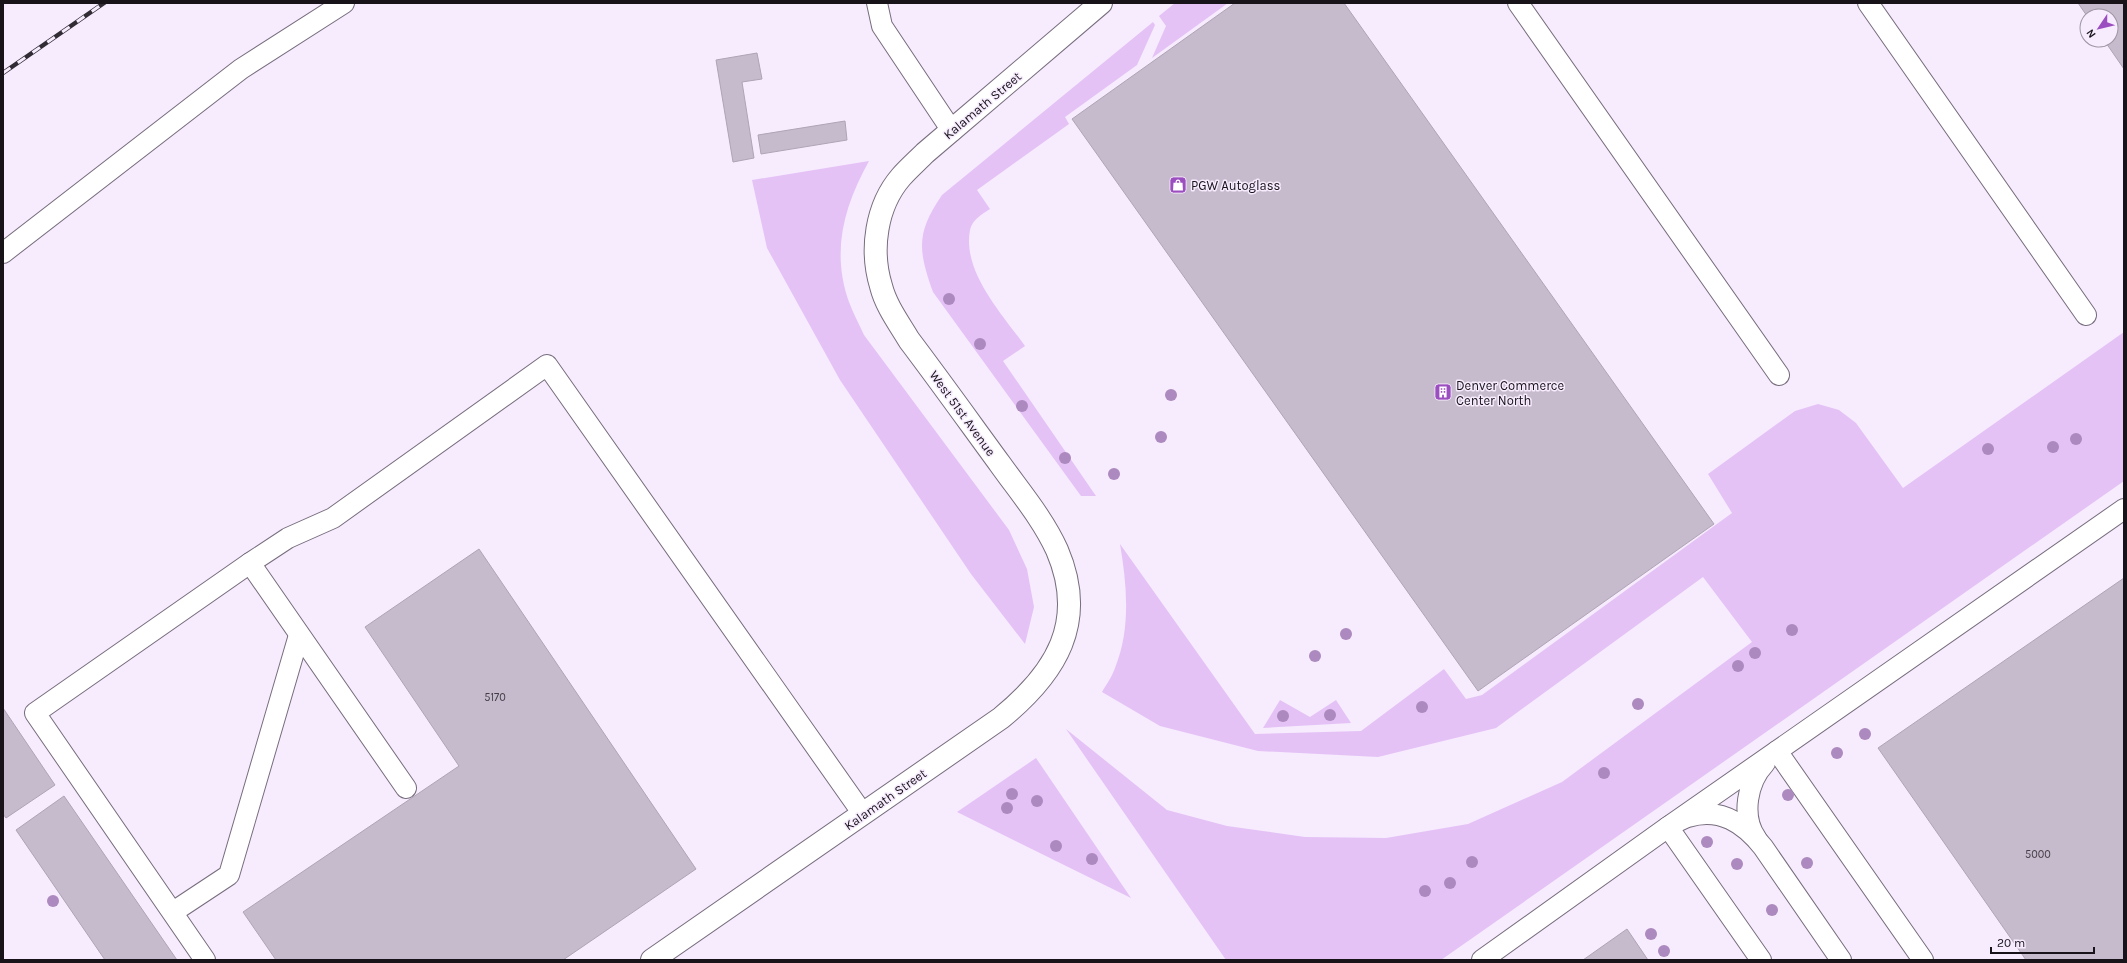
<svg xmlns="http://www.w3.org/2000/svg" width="2127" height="963" viewBox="0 0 2127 963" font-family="Karla,sans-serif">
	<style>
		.green { fill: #e4c2f6 }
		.building { fill: #c6bbcc; stroke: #afa4b5 }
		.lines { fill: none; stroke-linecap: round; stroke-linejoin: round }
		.lane-casing { stroke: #776d7d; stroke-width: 22 }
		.street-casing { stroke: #776d7d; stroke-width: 24 }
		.lane { stroke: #fff; stroke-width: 20 }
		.street { stroke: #fff; stroke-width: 22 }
		.rail-casing { stroke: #312c34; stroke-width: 4.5 }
		.rail { stroke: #f7ebfe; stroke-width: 3; stroke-dasharray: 9; stroke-linecap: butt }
		.tree { fill: #ac89be }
		.labels { text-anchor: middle; stroke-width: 3; stroke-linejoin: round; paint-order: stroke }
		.number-label { font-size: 11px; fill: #433d46 }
		.street-label { font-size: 13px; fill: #171319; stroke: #f7ebfe }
		.poi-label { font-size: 13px; fill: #171319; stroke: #f7ebfe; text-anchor: start }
	</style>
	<rect width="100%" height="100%" fill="#f7ebfe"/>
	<g class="green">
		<path d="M 1175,3 L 1228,3 L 1152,58 L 1166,26 L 1159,16 Z"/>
		<path d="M 1153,22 L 1155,25 L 1137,65 L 1065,117 L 1069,124 L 977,190 L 990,209 C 982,214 972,220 970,230 C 962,272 1003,315 1025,346 L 1003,361 L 1096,496 L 1081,496 L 933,292 C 918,250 916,233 942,195 Z"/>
		<path d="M 869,161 C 844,206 831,251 849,302 C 853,313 859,324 864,335 L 1009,530 L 1027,569 L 1034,607 L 1025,644 L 971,574 L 840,380 L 767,248 L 752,180 Z"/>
		<path d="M 2124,332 L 2124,481 L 1441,960 L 1226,960 L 1066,729 L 1167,810 L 1227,826 L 1305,837 L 1386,838 L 1468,824 L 1562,782 L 1752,642 L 1703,577 L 1496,728 L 1378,757 L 1258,751 L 1160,726 L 1102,692 C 1106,685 1112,677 1115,668 C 1131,629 1127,585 1120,544 L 1255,734 L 1361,731 L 1444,669 L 1466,699 L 1482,695 L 1732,513 L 1708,474 L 1795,411 L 1818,404 L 1839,410 L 1856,423 L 1903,488 Z"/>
		<path d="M 1280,700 L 1310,717 L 1336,700 L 1351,723 L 1263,728 Z"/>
		<path d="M 1036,758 L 1131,898 L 957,812 Z"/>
	</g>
	<g class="building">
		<path d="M 1235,3 L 1344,3 L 1714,524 L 1478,691 L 1072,119 Z"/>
		<path d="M 2078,3 L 2124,3 L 2124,69 L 2104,40 L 2111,40 L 2111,16 L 2087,16 Z"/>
		<path d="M 757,53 L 762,79 L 742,82 L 754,158 L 733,162 L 716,60 Z"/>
		<path d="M 845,121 L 847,140 L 761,154 L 758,135 Z"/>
		<path d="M 479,549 L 696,869 L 563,960 L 276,960 L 243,912 L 459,766 L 365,627 Z"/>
		<path d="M 2124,578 L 2124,960 L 2026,960 L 1878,748 Z"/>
		<path d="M 3,708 L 55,785 L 6,818 L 3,814 Z"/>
		<path d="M 64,796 L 177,960 L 105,960 L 16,830 Z"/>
		<path d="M 1627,929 L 1648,960 L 1583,960 Z"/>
	</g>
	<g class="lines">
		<g class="lane-casing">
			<g id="lane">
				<path d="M 877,3 L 882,26 L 952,131"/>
				<path d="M 1518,3 L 1779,375"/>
				<path d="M 1868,3 L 2086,315"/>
				<path d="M 3,253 L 241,69 L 344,3"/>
				<path d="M 250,563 L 406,788"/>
				<path d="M 1777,751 L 1923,960"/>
				<path d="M 1756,838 C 1741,816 1747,782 1765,763"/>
				<path d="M 173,912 L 229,875 L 299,635"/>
				<path d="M 205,960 L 35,713 L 250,563 L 288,538 L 333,518 L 547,365 L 863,814"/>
				<path d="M 1482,960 L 1668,827 C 1674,824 1681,819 1688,817 C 1720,807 1744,823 1763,847 L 1841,960"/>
				<path d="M 1761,960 L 1668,827 L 2124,509"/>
			</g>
		</g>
		<g class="street-casing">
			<path id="street" d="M 652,960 L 1001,718 C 1056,673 1088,622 1057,550 C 1043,519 1020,492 1000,464 C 970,423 940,381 909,340 C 899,323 886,306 881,286 C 870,250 876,206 901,177 C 908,169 917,161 925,153 L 1101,3"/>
		</g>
		<use href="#lane" class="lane"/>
		<use href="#street" class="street"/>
		<g class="rail-casing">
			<path id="rail" d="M 3,73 L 104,3"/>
		</g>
		<use href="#rail" class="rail"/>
	</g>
	<g class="tree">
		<circle cx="949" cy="299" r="6"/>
		<circle cx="980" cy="344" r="6"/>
		<circle cx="1171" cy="395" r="6"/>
		<circle cx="1022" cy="406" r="6"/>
		<circle cx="1161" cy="437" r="6"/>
		<circle cx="2076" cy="439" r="6"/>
		<circle cx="2053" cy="447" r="6"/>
		<circle cx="1988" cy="449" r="6"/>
		<circle cx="1065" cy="458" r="6"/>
		<circle cx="1114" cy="474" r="6"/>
		<circle cx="1792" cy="630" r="6"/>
		<circle cx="1346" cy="634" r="6"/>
		<circle cx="1755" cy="653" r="6"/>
		<circle cx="1315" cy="656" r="6"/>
		<circle cx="1738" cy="666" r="6"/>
		<circle cx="1638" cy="704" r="6"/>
		<circle cx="1422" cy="707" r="6"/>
		<circle cx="1330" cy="715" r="6"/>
		<circle cx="1283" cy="716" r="6"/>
		<circle cx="1865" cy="734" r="6"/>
		<circle cx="1837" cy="753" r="6"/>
		<circle cx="1604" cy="773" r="6"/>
		<circle cx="1012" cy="794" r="6"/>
		<circle cx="1788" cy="795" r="6"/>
		<circle cx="1037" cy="801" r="6"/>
		<circle cx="1007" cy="808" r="6"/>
		<circle cx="1707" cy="842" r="6"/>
		<circle cx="1056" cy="846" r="6"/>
		<circle cx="1092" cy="859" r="6"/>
		<circle cx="1472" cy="862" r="6"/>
		<circle cx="1807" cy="863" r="6"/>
		<circle cx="1737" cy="864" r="6"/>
		<circle cx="1450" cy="883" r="6"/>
		<circle cx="1425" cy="891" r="6"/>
		<circle cx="53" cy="901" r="6"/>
		<circle cx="1772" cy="910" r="6"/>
		<circle cx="1651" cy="934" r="6"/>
		<circle cx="1664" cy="951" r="6"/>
	</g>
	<defs>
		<g id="shop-square" transform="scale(0.9)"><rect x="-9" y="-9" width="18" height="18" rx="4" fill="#9b4ebf" stroke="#f7ebfe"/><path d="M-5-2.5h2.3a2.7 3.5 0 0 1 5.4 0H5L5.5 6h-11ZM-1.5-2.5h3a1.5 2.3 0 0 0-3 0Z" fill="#fff"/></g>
		<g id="building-square" transform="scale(0.9)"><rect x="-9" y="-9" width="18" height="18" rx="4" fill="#9b4ebf" stroke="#f7ebfe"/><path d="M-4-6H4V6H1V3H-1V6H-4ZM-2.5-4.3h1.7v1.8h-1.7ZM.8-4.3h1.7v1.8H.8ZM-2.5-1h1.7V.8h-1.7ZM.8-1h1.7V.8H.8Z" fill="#fff"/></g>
	</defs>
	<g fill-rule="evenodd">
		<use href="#shop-square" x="1178" y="185"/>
		<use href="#building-square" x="1443" y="392"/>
	</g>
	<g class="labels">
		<g class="number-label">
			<text x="495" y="701">5170</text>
			<text x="2038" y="858">5000</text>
		</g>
		<g class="street-label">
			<text transform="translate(982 105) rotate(-40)" y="5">Kalamath Street</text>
			<text transform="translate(963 413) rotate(54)" y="5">West 51st Avenue</text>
			<text transform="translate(885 799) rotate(-35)" y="5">Kalamath Street</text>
		</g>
		<g class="poi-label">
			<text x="1191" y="190">PGW Autoglass</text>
			<text x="1456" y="390">Denver Commerce<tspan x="1456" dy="15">Center North</tspan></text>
		</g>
	</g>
	<rect width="2127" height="963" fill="none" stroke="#171319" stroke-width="8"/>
	<g transform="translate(2099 28) rotate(235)"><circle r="19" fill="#f7ebfe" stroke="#9d95a2"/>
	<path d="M0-3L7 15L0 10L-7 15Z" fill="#9b4ebf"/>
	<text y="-6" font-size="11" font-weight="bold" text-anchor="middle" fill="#171319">N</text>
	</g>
	<path d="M1991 947v6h103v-6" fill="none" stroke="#171319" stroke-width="2"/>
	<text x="1997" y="947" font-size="12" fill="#171319" stroke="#f7ebfe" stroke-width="3" paint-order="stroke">20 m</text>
</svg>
